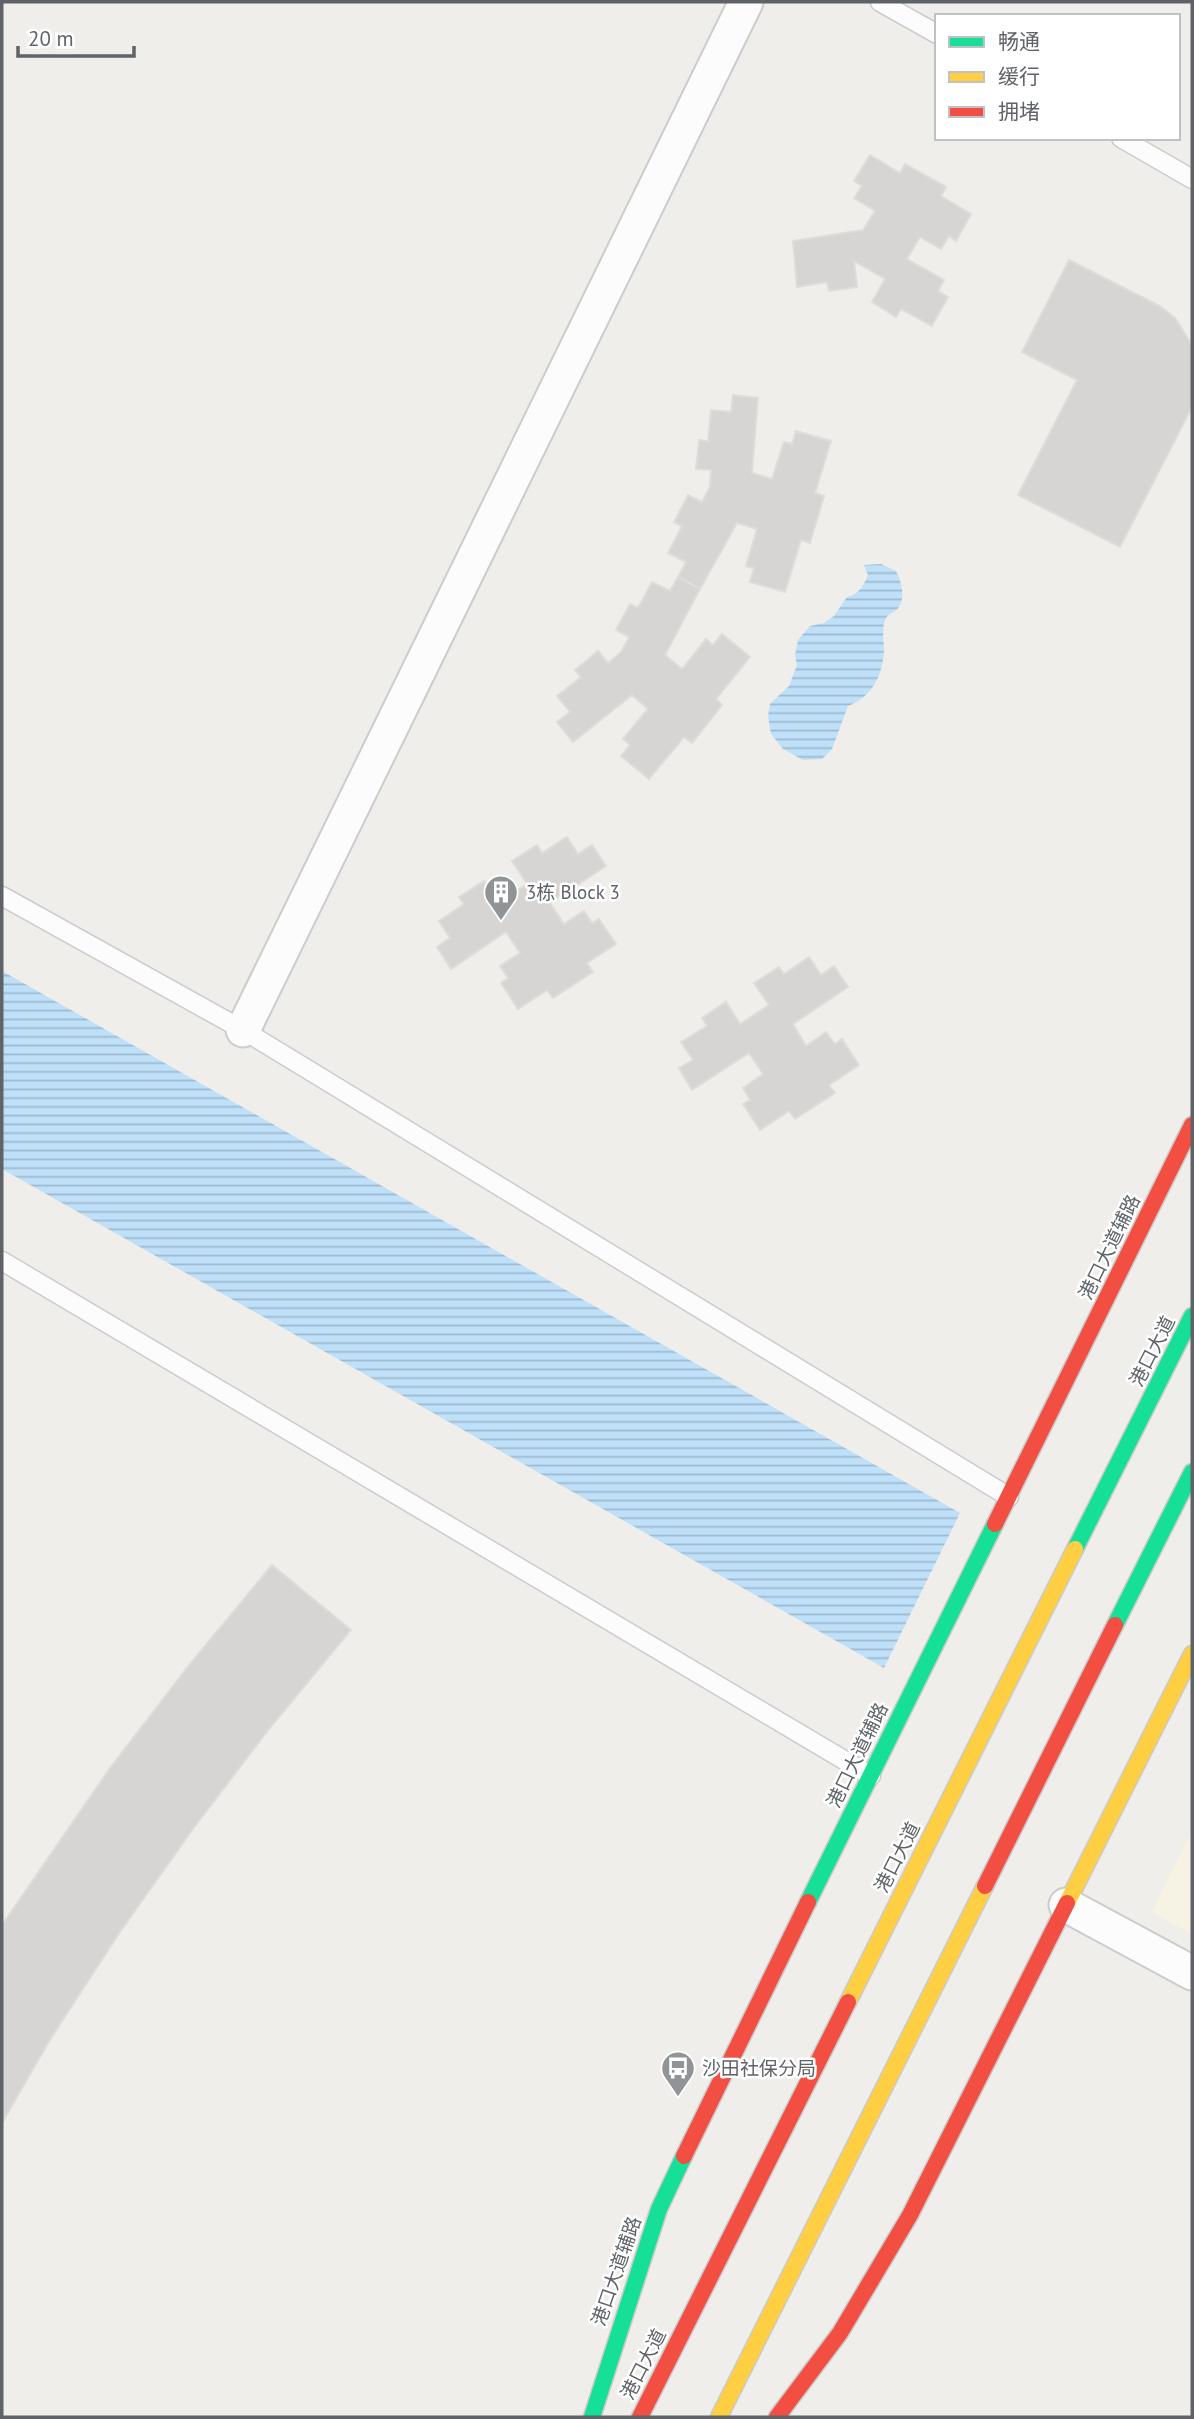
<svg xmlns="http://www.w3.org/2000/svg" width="1194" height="2419" viewBox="0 0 1194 2419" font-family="'PT Sans','Noto Sans SC',sans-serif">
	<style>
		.commercial { fill: #f7f3e4 }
		.water { fill: url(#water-rules) }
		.building { fill: #d6d5d3; stroke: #deddd9; stroke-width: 2 }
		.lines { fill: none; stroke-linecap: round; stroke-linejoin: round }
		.lane-casing { stroke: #cbcccc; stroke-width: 21 }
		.street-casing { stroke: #cbcccc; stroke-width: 37 }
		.fast-casing { stroke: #cacacb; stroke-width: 19 }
		.slow-casing { stroke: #cacacb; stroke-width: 19 }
		.jam-casing { stroke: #cacacb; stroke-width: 19 }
		.lane { stroke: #fdfcfc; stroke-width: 18 }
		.street { stroke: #fdfcfc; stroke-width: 33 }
		.fast { stroke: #16e098; stroke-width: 16 }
		.slow { stroke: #ffcf43; stroke-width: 16 }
		.jam { stroke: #f24e42; stroke-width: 16 }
		.labels { text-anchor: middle; stroke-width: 5; stroke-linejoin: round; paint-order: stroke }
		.poi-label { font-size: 19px; fill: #5f6368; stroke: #fff; text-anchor: start }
		.street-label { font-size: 19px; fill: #5f6368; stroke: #fff }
	</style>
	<defs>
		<pattern id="water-rules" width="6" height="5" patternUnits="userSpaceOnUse" patternTransform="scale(1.75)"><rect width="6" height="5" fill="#bfe0f9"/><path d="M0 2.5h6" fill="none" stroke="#9eb9cd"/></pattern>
	</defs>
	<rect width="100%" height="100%" fill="#efeeea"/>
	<path class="commercial" d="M 1192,1831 L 1192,1934 L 1152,1912 Z"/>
	<g class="water">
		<path d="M 881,564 L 896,571 C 901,581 906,596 899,607 C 896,612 889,613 886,618 C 881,627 884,641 884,650 C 883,675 872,697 848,706 L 832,749 L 822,759 L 803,760 L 783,749 L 771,734 L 768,716 L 770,704 L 789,686 L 797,665 L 795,655 L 798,640 L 810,626 L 824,623 L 834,616 L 847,597 C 860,594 863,586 868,575 L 864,565 Z"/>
		<path d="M 2,971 L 960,1513 L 884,1668 L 2,1169 Z"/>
	</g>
	<g class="building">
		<path d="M 870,155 L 900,173 L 905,164 L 946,187 L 941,196 L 971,214 L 956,241 L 949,236 L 941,249 L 920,237 L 907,259 L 944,280 L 938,291 L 948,297 L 932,326 L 901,309 L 896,317 L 872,302 L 885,279 L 854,261 L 857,287 L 829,291 L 827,282 L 797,287 L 793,241 L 863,230 L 875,211 L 854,198 L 862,186 L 854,181 Z"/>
		<path d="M 1069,260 L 1160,306 L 1175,318 L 1192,345 L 1192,407 L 1120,547 L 1018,495 L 1077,380 L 1022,352 Z"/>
		<path d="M 733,395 L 758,398 L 752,473 L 772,479 L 784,442 L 792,444 L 796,431 L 831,441 L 815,493 L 824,496 L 810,543 L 801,540 L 785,592 L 750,582 L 754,568 L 746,566 L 757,529 L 737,523 L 700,589 L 678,577 L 686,562 L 668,553 L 682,526 L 674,522 L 688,495 L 702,502 L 710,487 L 711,470 L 696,469 L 699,440 L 708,441 L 711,410 L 731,412 Z"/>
		<path d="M 678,577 L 700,589 L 665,655 L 682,669 L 706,639 L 713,645 L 722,634 L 750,657 L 716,699 L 722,705 L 692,743 L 684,737 L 649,779 L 621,756 L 630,745 L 623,739 L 648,709 L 632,695 L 573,742 L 557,722 L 570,712 L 557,696 L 581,677 L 575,670 L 598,651 L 608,663 L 621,652 L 629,637 L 616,630 L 630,604 L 638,608 L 652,582 L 670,591 Z"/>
		<path d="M 567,837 L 578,854 L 592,845 L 606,866 L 550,903 L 564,924 L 584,911 L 592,923 L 599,919 L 616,944 L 587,963 L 593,972 L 553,998 L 547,990 L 518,1009 L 501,983 L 508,978 L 500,966 L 520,953 L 506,932 L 451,969 L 437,947 L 450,938 L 439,921 L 464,904 L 459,897 L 484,881 L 498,903 L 527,884 L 512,861 L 537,845 L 542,853 Z"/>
		<path d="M 809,957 L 821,975 L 834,966 L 848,987 L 793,1024 L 806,1046 L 826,1032 L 835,1044 L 842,1039 L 859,1065 L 829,1085 L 835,1093 L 795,1119 L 789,1111 L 760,1130 L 743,1104 L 750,1100 L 743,1088 L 763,1074 L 749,1053 L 692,1090 L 679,1068 L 693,1060 L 681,1042 L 707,1026 L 702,1018 L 726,1002 L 740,1024 L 769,1005 L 754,983 L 779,967 L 784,974 Z"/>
		<path d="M 272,1565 L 351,1630 L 269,1729 L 193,1829 L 120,1932 L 51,2038 L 2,2123 L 2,1925 L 110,1768 L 189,1665 Z"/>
	</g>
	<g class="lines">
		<g class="lane-casing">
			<g id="lane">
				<path d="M 880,2 L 937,34"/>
				<path d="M 1121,138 L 1192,179"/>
				<path d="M 2,896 L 243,1030 L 1009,1497"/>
				<path d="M 2,1261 L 871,1776"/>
			</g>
		</g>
		<g class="street-casing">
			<g id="street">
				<path d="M 243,1030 L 746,2"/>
				<path d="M 1066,1905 L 1192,1973"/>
			</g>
		</g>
		<g class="fast-casing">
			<g id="fast">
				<path d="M 1075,1549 L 1192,1316"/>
				<path d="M 1115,1625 L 1192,1472"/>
				<path d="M 808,1902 L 995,1524"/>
				<path d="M 592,2417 L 659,2209 L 684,2156"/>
			</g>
		</g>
		<g class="slow-casing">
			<g id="slow">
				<path d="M 1067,1903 L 1192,1654"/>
				<path d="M 848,2002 L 1075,1549"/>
				<path d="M 719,2417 L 985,1886"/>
			</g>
		</g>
		<g class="jam-casing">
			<g id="jam">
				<path d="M 995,1524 L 1192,1125"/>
				<path d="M 985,1886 L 1115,1625"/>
				<path d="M 684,2156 L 808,1902"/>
				<path d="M 640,2417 L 848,2002"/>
				<path d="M 777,2417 L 840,2333 L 910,2215 L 1067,1903"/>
			</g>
		</g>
		<use href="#lane" class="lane"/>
		<use href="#street" class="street"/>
		<use href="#fast" class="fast"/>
		<use href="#slow" class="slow"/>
		<use href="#jam" class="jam"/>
	</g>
	<defs>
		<g id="building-pin" transform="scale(1.75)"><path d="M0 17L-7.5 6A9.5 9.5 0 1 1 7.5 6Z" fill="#919496" stroke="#fff"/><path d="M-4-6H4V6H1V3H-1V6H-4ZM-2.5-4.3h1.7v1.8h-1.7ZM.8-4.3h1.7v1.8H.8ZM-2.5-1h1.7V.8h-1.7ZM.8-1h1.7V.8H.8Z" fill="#fff"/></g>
		<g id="bus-pin" transform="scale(1.75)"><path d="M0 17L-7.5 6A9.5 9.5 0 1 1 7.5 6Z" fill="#919496" stroke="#fff"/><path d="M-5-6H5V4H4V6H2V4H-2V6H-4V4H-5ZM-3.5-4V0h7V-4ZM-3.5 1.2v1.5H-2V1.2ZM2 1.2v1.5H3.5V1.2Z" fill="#fff"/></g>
	</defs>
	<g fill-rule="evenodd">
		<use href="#building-pin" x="501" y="892"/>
		<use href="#bus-pin" x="678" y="2068"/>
	</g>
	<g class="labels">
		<g class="poi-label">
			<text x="526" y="899">3栋 Block 3</text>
			<text x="702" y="2075">沙田社保分局</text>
		</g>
		<g class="street-label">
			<text transform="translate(1109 1247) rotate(-64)" y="7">港口大道辅路</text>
			<text transform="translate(1152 1351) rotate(-63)" y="7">港口大道</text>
			<text transform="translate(857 1755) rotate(-64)" y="7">港口大道辅路</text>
			<text transform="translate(897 1857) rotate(-63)" y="7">港口大道</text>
			<text transform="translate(616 2271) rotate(-71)" y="7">港口大道辅路</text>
			<text transform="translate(643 2364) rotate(-63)" y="7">港口大道</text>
		</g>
	</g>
	<rect width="1194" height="2419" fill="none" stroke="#5f6368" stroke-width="7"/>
	<rect x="935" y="14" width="245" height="126" fill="#ffffff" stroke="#bfc1c3" stroke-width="2"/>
	<rect x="949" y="37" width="35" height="10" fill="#16e098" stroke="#bfc1c3" stroke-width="2"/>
	<text x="998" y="49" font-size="21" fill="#5f6368">畅通</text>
	<rect x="949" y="72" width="35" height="10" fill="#ffcf43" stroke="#bfc1c3" stroke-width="2"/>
	<text x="998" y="84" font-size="21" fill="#5f6368">缓行</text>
	<rect x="949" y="107" width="35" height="10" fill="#f24e42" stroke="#bfc1c3" stroke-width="2"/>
	<text x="998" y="119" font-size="21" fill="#5f6368">拥堵</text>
	<path d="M18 46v10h116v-10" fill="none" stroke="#5f6368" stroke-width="3.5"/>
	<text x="28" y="46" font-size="21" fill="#5f6368" stroke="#ffffff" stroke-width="5" paint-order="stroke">20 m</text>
</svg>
